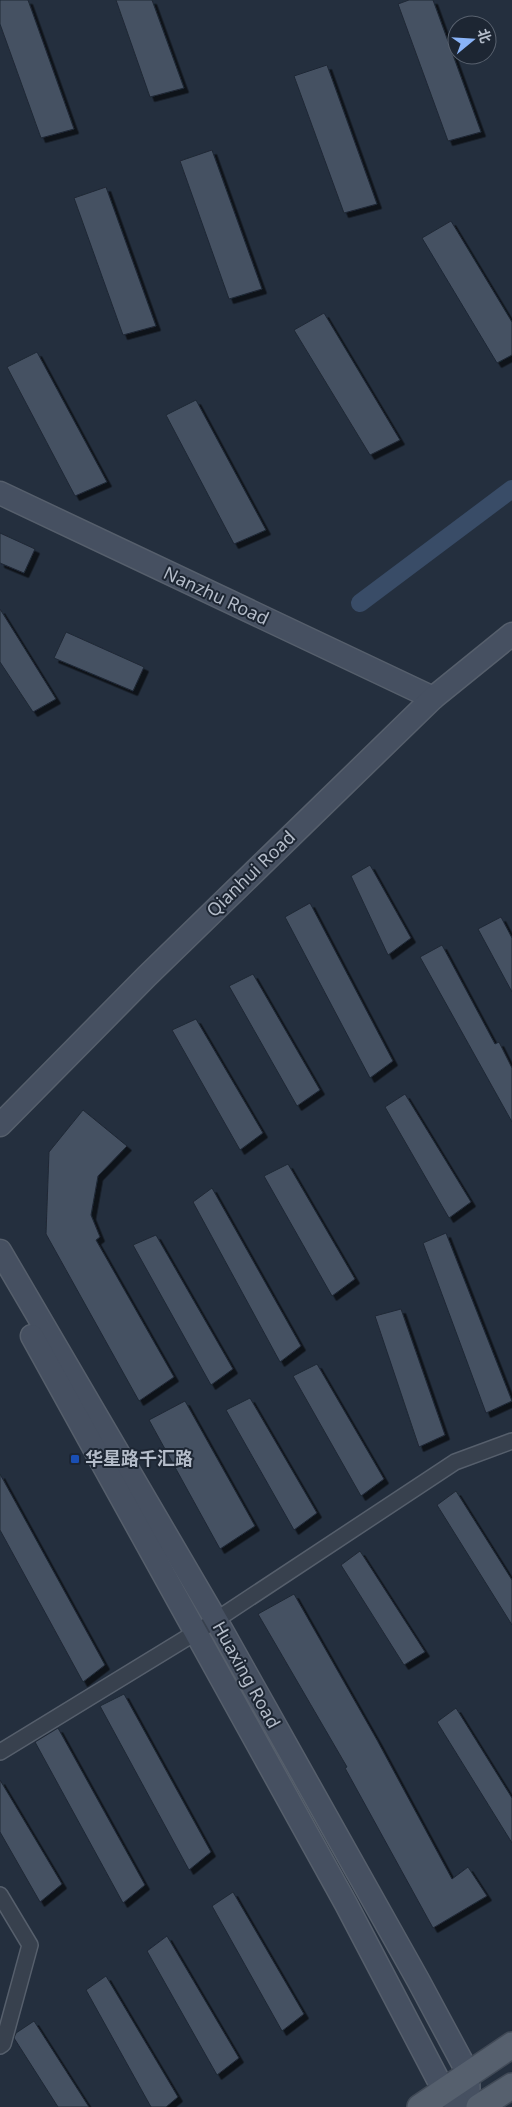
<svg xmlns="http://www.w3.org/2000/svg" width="512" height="2107" viewBox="0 0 512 2107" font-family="'Noto Sans','Noto Sans SC',sans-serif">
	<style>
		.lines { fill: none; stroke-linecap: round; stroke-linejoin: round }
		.canal { stroke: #394c67; stroke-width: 18 }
		.building { fill: #455162; stroke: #1f2835; filter: url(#shadow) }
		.street-casing { stroke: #565f6c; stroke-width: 18 }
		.secondary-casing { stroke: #565f6c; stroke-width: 25 }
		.primary-casing { stroke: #414a57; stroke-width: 28 }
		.street { stroke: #38414e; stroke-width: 15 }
		.secondary { stroke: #465061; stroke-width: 22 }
		.primary { stroke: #56606e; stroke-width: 25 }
		.transit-dot { fill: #1a4fb4; stroke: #1d2633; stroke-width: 2 }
		.labels { text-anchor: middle; stroke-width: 4; stroke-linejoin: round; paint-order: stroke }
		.street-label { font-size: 18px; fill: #b4bcc9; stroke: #1d2633 }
		.poi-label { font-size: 18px; font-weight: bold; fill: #b4bcc9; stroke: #1d2633; text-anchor: start }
	</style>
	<defs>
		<filter id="shadow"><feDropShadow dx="4.5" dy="4.5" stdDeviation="0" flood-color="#0009"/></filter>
	</defs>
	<rect width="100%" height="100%" fill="#242f3e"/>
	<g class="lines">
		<path class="canal" d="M 360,603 L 512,489"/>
	</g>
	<g class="building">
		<path d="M 0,0 L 28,0 L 74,129 L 41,138 L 0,24 Z"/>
		<path d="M 116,0 L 152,0 L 184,88 L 150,97 Z"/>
		<path d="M 409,0 L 433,0 L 481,132 L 448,141 L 398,4 Z"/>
		<path d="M 327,65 L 377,204 L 344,213 L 294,76 Z"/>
		<path d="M 212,150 L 262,289 L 229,299 L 180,161 Z"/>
		<path d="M 106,187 L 156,326 L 123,335 L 74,198 Z"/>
		<path d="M 451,221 L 512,322 L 512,355 L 497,363 L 422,238 Z"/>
		<path d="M 324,313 L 400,440 L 370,455 L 294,330 Z"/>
		<path d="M 37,352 L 107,482 L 75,496 L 7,367 Z"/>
		<path d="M 196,400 L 266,530 L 234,544 L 166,415 Z"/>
		<path d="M 0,533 L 35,549 L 24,573 L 0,563 Z"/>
		<path d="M 0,609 L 56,699 L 33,712 L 0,662 Z"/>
		<path d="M 66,632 L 144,667 L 133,691 L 54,658 Z"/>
		<path d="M 370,865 L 411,938 L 388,955 L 351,876 Z"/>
		<path d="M 310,903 L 393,1061 L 370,1078 L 285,917 Z"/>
		<path d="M 501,917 L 512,938 L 512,992 L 478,929 Z"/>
		<path d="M 442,945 L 495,1044 L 499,1042 L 512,1068 L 512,1122 L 420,957 Z"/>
		<path d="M 253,974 L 320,1090 L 297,1106 L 229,986 Z"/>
		<path d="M 196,1019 L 263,1133 L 240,1150 L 172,1030 Z"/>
		<path d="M 405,1094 L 471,1202 L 449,1218 L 385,1107 Z"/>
		<path d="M 83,1110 L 127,1146 L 98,1176 L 91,1215 L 100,1237 L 96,1240 L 174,1377 L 139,1401 L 46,1234 L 49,1152 Z"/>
		<path d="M 288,1164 L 355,1279 L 332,1296 L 264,1176 Z"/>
		<path d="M 212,1188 L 301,1346 L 280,1362 L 193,1202 Z"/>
		<path d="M 446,1233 L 512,1401 L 486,1413 L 423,1243 Z"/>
		<path d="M 156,1235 L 233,1369 L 211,1385 L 133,1245 Z"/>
		<path d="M 401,1309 L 445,1435 L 419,1447 L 375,1316 Z"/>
		<path d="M 317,1364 L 384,1479 L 361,1496 L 293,1376 Z"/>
		<path d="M 250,1398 L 317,1513 L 294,1530 L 226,1410 Z"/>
		<path d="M 185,1401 L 255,1526 L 220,1549 L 149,1420 Z"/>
		<path d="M 0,1474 L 105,1665 L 83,1682 L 0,1530 Z"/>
		<path d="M 456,1491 L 512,1580 L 512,1625 L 437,1505 Z"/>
		<path d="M 360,1551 L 425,1652 L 404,1665 L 341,1565 Z"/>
		<path d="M 294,1594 L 377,1740 L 452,1879 L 468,1867 L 487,1896 L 433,1928 L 345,1768 L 347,1767 L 258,1614 Z"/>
		<path d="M 124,1694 L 211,1852 L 189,1870 L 100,1706 Z"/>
		<path d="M 456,1708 L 512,1798 L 512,1843 L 437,1722 Z"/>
		<path d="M 58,1728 L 145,1885 L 123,1903 L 35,1742 Z"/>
		<path d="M 0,1780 L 62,1884 L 40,1902 L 0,1832 Z"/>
		<path d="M 233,1892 L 304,2014 L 282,2031 L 212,1906 Z"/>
		<path d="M 167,1936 L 239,2058 L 217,2075 L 147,1951 Z"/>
		<path d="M 106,1976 L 178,2097 L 166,2107 L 151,2107 L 86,1990 Z"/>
		<path d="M 34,2021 L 89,2107 L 58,2107 L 14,2038 L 16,2033 Z"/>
	</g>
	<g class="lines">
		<g class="street-casing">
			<g id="street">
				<path d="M 0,1752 L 216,1620 L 455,1462 L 512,1441"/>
				<path d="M 0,1895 L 30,1945 L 3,2044 L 0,2046"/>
			</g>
		</g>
		<g class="secondary-casing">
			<g id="secondary">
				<path d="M 0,493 L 433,698"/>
				<path d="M 0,1125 L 147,976 L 433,698 L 512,634"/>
				<path d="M 0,1251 L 216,1620 L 418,1980 L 468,2073 L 469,2107"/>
				<path d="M 32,1336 L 346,1904 L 444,2091 L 457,2103"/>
			</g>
		</g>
		<g class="primary-casing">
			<g id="primary">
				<path d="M 420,2107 L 512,2045"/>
				<path d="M 479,2107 L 512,2086"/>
			</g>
		</g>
		<use href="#street" class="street"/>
		<use href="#secondary" class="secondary"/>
		<use href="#primary" class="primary"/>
	</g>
	<rect class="transit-dot" x="70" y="1454" width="10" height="10" rx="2.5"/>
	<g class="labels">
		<g class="street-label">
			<text transform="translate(216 596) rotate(25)" y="6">Nanzhu Road</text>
			<text transform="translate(251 874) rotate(-44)" y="6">Qianhui Road</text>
			<text transform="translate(246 1675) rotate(61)" y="6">Huaxing Road</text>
		</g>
		<g class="poi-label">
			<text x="85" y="1465">华星路千汇路</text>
		</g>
	</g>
	<g transform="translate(472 40) rotate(72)"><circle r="24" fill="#1d2633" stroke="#59626f"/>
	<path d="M0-4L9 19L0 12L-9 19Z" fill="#8ab4f8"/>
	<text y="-8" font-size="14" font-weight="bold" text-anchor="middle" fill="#b4bcc9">北</text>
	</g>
</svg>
